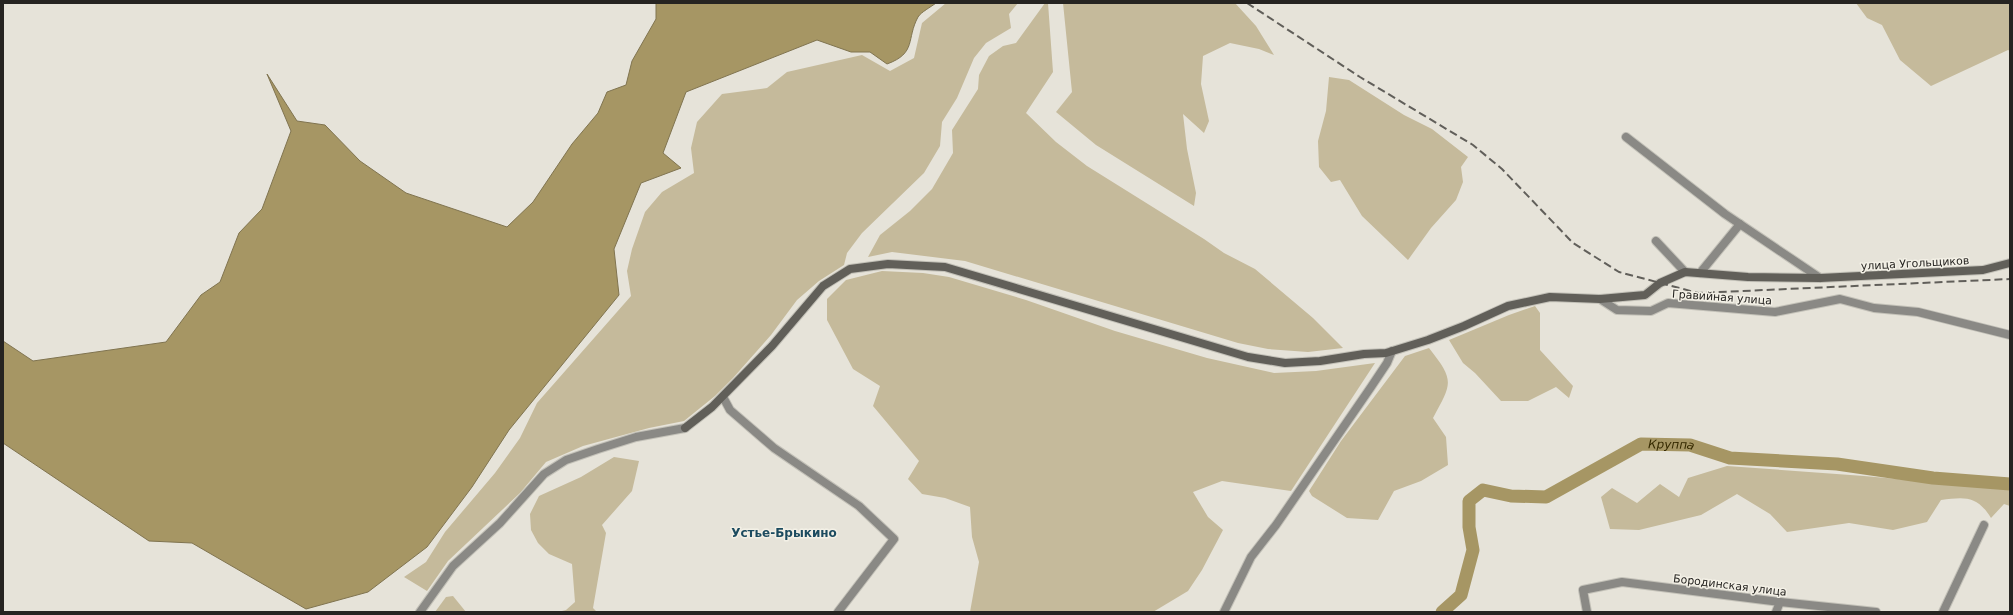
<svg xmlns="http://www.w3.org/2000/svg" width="2013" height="615" viewBox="0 0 2013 615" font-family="'DejaVu Sans',sans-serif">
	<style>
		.green { fill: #c5ba9b }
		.water { fill: #a69664; stroke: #807450 }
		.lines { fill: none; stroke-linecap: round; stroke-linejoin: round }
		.river { stroke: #a69664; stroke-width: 13 }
		.street-casing { stroke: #c3c1b8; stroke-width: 10 }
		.secondary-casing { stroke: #c3c1b8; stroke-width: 10 }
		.street { stroke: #8a8985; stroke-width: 8 }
		.secondary { stroke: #615f59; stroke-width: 8 }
		.rail { stroke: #615f5a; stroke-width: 2; stroke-dasharray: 8 4; stroke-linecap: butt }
		.labels { text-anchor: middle; stroke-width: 3; stroke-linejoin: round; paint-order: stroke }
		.street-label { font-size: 11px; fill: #262421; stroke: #f3f0e6 }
		.water-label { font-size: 12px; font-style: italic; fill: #362a00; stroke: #f3f0e6 }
		.neighbourhood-label { font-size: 12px; font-weight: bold; fill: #1c4b5f; stroke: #f3f0e6 }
	</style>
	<rect width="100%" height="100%" fill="#e6e3d9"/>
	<g class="green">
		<path d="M 946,3 L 1018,3 L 1009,14 L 1011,28 L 986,43 L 974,58 L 957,98 L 942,122 L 940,146 L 924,173 L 862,233 L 847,253 L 844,265 L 819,281 L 797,300 L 771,335 L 733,378 L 715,396 L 684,421 L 649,428 L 583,446 L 546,462 L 520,493 L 448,561 L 427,591 L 404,577 L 426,562 L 445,532 L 495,473 L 520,438 L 537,403 L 631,296 L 627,271 L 632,249 L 645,212 L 662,192 L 694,173 L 691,148 L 697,122 L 722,94 L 767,88 L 787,72 L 862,55 L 890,71 L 914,58 L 922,23 Z"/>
		<path d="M 1045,3 L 1048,3 L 1053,72 L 1026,113 L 1056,142 L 1087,166 L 1204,239 L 1224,253 L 1255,269 L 1313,318 L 1343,348 L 1308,352 L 1268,349 L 1238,343 L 965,261 L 892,252 L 868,257 L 880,235 L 910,211 L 932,189 L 953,153 L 952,130 L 978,89 L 979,75 L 989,56 L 1003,46 L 1016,43 Z"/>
		<path d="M 1063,3 L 1235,3 L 1256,26 L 1274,55 L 1259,49 L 1230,43 L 1203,56 L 1201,84 L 1209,121 L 1204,133 L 1183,114 L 1187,149 L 1196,193 L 1194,206 L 1096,145 L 1056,112 L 1072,92 Z"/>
		<path d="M 1856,3 L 2010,3 L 2010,51 L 2008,50 L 1931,86 L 1900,60 L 1882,25 L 1867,18 Z"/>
		<path d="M 1329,77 L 1349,80 L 1404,115 L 1432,129 L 1468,157 L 1461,167 L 1463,182 L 1456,200 L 1431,228 L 1408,260 L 1362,216 L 1340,180 L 1331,182 L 1319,167 L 1318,141 L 1326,111 Z"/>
		<path d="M 882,271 L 923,273 L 949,277 L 1026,300 L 1115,331 L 1207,358 L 1274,373 L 1316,371 L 1375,363 L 1291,491 L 1222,481 L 1193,492 L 1208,517 L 1223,530 L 1202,570 L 1188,591 L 1153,612 L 970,612 L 979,562 L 972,537 L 970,507 L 945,498 L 922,494 L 908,479 L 919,461 L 873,406 L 880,386 L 853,369 L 827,320 L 827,299 L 846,280 Z"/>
		<path d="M 1535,306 L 1540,313 L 1540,350 L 1573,386 L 1569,398 L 1556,387 L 1528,401 L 1501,401 L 1475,373 L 1463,363 L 1449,340 L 1509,315 Z"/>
		<path d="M 1429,348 C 1455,381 1452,383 1433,418 L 1446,437 L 1448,465 L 1421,481 L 1394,491 L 1378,520 L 1347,518 L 1312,496 L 1309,491 L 1341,441 L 1405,356 Z"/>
		<path d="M 614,457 L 639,461 L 632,491 L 602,525 L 606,533 L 593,608 L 597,612 L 558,612 L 566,610 L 575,602 L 572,564 L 549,554 L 538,543 L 531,530 L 530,514 L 539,496 L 581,477 Z"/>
		<path d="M 1727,466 L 1864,476 L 2010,489 L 2010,506 L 2004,504 L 1991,518 C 1977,495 1964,497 1941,500 L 1927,522 L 1893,530 L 1849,523 L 1787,532 L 1770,514 L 1737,494 L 1701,515 L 1639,530 L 1610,529 L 1601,497 L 1612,488 L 1637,503 L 1660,484 L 1679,497 L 1688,478 Z"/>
		<path d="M 453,596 L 466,612 L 435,612 L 446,597 Z"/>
	</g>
	<path class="water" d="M 656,3 L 936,3 C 931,7 921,12 918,17 C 906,39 917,53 887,64 L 870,52 L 851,52 L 817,40 L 686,92 L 663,153 L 681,168 L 641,183 L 614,249 L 619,295 L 509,430 L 472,487 L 427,547 L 368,592 L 306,609 L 192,543 L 149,541 L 3,443 L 3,341 L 33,361 L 166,342 L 201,295 L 220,282 L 239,233 L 262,209 L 291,131 L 267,74 L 297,121 L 325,125 L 360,161 L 406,193 L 507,227 L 533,202 L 572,144 L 598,113 L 607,92 L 626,85 L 632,61 L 656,19 Z"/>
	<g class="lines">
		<path class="river" id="s1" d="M 1442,612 L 1461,595 L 1473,550 L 1469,527 L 1469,501 L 1483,490 L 1511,496 L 1546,497 L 1641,444 L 1690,445 L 1730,458 L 1837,464 L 1933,478 L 2010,484"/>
		<g class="street-casing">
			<g id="street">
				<path d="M 1626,137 L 1725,214 L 1820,278"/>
				<path d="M 1656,241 L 1685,272"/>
				<path d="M 1700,273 L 1740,224"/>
				<path d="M 1600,299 L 1617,310 L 1651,311 L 1668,303 L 1775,312 L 1840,299 L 1874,308 L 1918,312 L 2010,335"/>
				<path d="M 723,397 L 730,410 L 774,448 L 859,506 L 894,539 L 838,612"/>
				<path d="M 420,612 L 453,566 L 500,523 L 544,474 L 566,460 L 598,449 L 636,437 L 685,428"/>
				<path d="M 1224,612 L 1251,557 L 1276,525 L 1371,387 L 1387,363 L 1392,351"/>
				<path d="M 1587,612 L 1583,590 L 1622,582 L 1780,602 L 1876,612"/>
				<path d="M 1776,612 L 1780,602"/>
				<path d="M 1943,612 L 1984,525"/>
			</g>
		</g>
		<g class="secondary-casing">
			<path id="secondary" d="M 685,428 L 712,407 L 772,346 L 823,286 L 850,269 L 888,264 L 945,267 L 1248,357 L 1285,363 L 1320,361 L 1364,354 L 1386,353 L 1428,340 L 1464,326 L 1508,306 L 1550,297 L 1600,299 L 1645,295 L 1660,283 L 1685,272 L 1748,277 L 1820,278 L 1983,270 L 2010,263"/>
		</g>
		<use href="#street" class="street"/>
		<use href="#secondary" class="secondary"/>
		<path class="rail" d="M 1247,3 L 1360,77 L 1473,145 L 1502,169 L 1573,243 L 1619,272 L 1698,293 L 2010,279"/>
	</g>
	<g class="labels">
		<g class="street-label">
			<text transform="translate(1915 263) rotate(-3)" y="4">улица Угольщиков</text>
			<text transform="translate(1722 297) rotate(4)" y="4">Гравийная улица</text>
			<text transform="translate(1730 585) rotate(7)" y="4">Бородинская улица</text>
		</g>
		<g class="water-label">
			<text dy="4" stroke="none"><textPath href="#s1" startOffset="342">Круппа</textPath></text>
		</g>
		<g class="neighbourhood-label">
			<text x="784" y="537">Устье-Брыкино</text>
		</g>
	</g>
	<rect width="2013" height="615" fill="none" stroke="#262421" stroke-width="8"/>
</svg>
